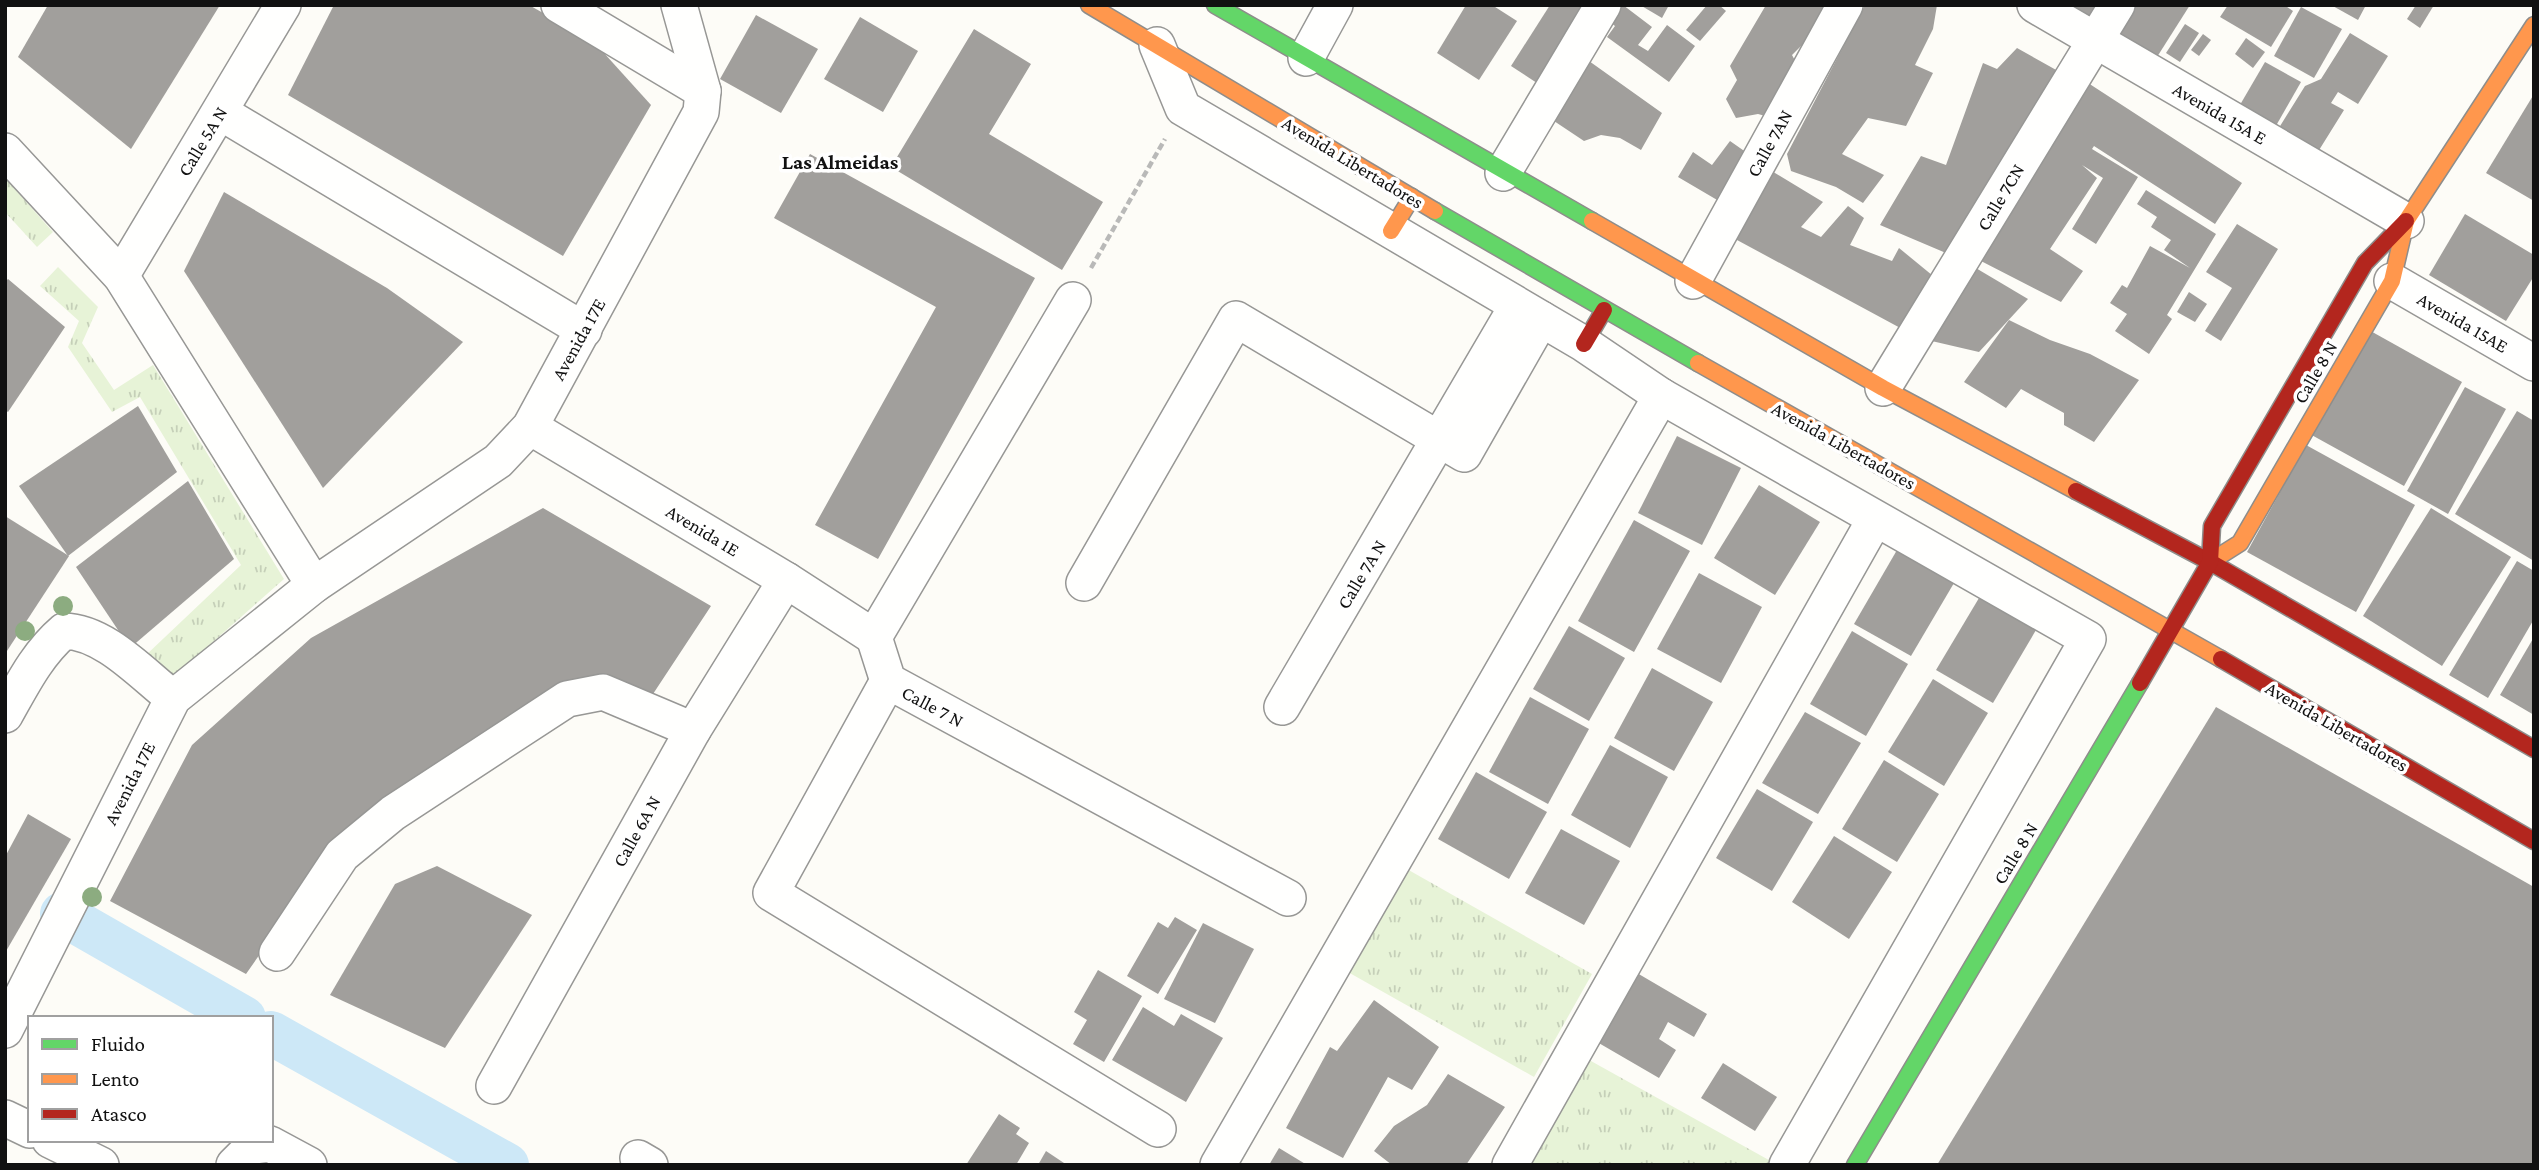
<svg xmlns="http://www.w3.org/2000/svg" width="2539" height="1170" viewBox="0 0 2539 1170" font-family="'Crimson Pro',serif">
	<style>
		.grass { fill: url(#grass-tufts) }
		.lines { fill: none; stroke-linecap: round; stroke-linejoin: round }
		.canal { stroke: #cde8f7; stroke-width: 44 }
		.building { fill: #a19f9c }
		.street-casing { stroke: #979795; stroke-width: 38 }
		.fast-casing { stroke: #8e8d8b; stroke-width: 19 }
		.slow-casing { stroke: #8e8d8b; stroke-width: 19 }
		.jam-casing { stroke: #8e8d8b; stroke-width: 19 }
		.path { stroke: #b9b9b8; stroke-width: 4.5; stroke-dasharray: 7 3.5; stroke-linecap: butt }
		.street { stroke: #fffffe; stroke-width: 35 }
		.fast { stroke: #63d668; stroke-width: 16 }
		.slow { stroke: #ff974d; stroke-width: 16 }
		.jam { stroke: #b3261e; stroke-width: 16 }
		.tree { fill: #8cac80 }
		.labels { text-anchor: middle; stroke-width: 7; stroke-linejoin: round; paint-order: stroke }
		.street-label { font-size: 19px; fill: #111; stroke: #fff }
		.neighbourhood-label { font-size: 21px; font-weight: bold; fill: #111; stroke: #fff }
	</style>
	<defs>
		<pattern id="grass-tufts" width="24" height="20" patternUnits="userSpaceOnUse" patternTransform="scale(1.75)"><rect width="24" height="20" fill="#e7f3d7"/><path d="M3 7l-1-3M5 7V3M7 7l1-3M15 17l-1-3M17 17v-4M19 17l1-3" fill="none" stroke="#c5cfb8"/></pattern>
	</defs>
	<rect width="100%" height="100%" fill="#fdfcf7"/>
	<g class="grass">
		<path d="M 5,178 L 53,232 L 37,247 L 5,212 Z"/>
		<path d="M 58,267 L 98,307 L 82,343 L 114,390 L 153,365 L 284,579 L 170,680 L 145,656 L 241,565 L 140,397 L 112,412 L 68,347 L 79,321 L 40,286 Z"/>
		<path d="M 1398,864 L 1592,974 L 1534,1077 L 1339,967 Z"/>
		<path d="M 1582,1056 L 1776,1164 L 1521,1165 Z"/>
	</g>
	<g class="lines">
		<g class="canal">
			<path d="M 62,914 L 244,1018"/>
			<path d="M 271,1033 L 507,1165"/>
		</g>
	</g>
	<g class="building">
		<path d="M 48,5 L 220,5 L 131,149 L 18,57 Z"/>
		<path d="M 334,5 L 529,5 L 594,42 L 651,105 L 563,256 L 288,95 Z"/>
		<path d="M 1466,5 L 1492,5 L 1517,21 L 1479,80 L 1437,53 Z"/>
		<path d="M 1550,5 L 1590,5 L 1540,85 L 1511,66 Z"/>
		<path d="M 1615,5 L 1623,5 L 1652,27 L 1638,45 L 1648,51 L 1667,25 L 1695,46 L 1669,82 L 1607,37 L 1615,26 L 1605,18 Z"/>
		<path d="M 1640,5 L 1669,5 L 1662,18 Z"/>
		<path d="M 1707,5 L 1719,5 L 1726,11 L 1700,41 L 1686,30 Z"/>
		<path d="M 1766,5 L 1839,5 L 1817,44 L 1802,45 L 1792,55 L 1799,68 L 1780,120 L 1758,114 L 1736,118 L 1726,99 L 1737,80 L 1730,66 Z"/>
		<path d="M 1865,5 L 1937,5 L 1933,29 L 1915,65 L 1933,73 L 1906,126 L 1868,118 L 1842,154 L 1884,175 L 1863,203 L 1836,187 L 1791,171 L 1787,154 Z"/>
		<path d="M 2065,5 L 2097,5 L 2089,19 Z"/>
		<path d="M 2126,5 L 2190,5 L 2157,57 L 2111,28 Z"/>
		<path d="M 2228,5 L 2284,5 L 2293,11 L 2271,47 L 2220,17 Z"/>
		<path d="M 2331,5 L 2366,5 L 2358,20 Z"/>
		<path d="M 2416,5 L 2434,5 L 2420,28 L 2407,19 Z"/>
		<path d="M 2301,7 L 2342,29 L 2314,78 L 2274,56 Z"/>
		<path d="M 756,15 L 818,49 L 781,113 L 720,79 Z"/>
		<path d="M 860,17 L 918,51 L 883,112 L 824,79 Z"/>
		<path d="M 2185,24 L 2199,33 L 2180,62 L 2166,53 Z"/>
		<path d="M 974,29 L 1031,64 L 989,134 L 1103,202 L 1062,270 L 891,167 Z"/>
		<path d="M 2350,33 L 2388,56 L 2358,104 L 2338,92 L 2331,103 L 2344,110 L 2316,155 L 2277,131 L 2305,86 L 2321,79 Z"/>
		<path d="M 2203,34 L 2211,40 L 2199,56 L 2191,50 Z"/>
		<path d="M 2246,38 L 2265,52 L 2253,68 L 2235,54 Z"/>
		<path d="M 2017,48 L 2058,71 L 1953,256 L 1880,225 L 1921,156 L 1946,165 L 1983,63 L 1997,69 Z"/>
		<path d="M 1589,61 L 1662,113 L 1641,150 L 1620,138 L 1601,135 L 1584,141 L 1548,117 Z"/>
		<path d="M 2265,62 L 2301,82 L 2273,131 L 2237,110 Z"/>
		<path d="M 2085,81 L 2242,183 L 2215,224 L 2094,146 L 2092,149 L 2138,177 L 2096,244 L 2072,229 L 2103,178 L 2082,165 L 2097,178 L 2050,249 L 2083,271 L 2061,302 L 1979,260 Z"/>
		<path d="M 2534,94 L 2534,201 L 2486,173 Z"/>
		<path d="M 1730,141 L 1750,155 L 1724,204 L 1678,177 L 1693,152 L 1712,165 Z"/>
		<path d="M 810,154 L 1035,278 L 878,559 L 815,525 L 936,307 L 774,218 Z"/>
		<path d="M 1765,167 L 1823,202 L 1801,227 L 1821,237 L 1848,206 L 1864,218 L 1850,245 L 1892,261 L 1899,248 L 1938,280 L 1904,330 L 1724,233 Z"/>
		<path d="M 2146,190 L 2216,234 L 2167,315 L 2172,319 L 2149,354 L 2115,331 L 2127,314 L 2110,303 L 2122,285 L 2127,288 L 2150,246 L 2190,268 L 2164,250 L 2171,240 L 2151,227 L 2157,217 L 2137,204 Z"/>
		<path d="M 224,192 L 387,288 L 463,342 L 323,488 L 184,271 Z"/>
		<path d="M 2465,214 L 2534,255 L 2534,276 L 2506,321 L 2429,275 Z"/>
		<path d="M 2237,224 L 2278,249 L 2221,341 L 2205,331 L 2232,288 L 2206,272 Z"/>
		<path d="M 1964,261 L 2028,299 L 1979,352 L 1923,339 Z"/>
		<path d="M 8,279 L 65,327 L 8,412 L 5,410 L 5,282 Z"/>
		<path d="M 2189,292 L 2207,304 L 2195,322 L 2177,312 Z"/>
		<path d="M 2009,320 L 2050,340 L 2090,354 L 2139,380 L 2094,442 L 2064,425 L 2064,413 L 2021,389 L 2006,408 L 1964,382 Z"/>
		<path d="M 2367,329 L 2462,382 L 2404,486 L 2308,433 Z"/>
		<path d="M 2465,387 L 2506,409 L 2448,514 L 2407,491 Z"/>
		<path d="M 138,406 L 177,472 L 68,556 L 19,486 Z"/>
		<path d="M 2517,411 L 2534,421 L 2534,561 L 2455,514 Z"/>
		<path d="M 1677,436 L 1741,468 L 1702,545 L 1638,513 Z"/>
		<path d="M 2306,445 L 2415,505 L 2356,612 L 2247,552 Z"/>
		<path d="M 188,481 L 234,559 L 130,648 L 76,567 Z"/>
		<path d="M 1759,485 L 1820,522 L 1775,595 L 1714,558 Z"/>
		<path d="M 543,508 L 711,606 L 653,694 L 607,678 L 333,849 L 246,974 L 110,901 L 192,745 L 311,638 Z"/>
		<path d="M 2431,508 L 2511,557 L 2442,666 L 2363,616 Z"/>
		<path d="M 5,516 L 69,556 L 5,654 Z"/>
		<path d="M 1634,520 L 1690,551 L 1634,652 L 1578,621 Z"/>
		<path d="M 1897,550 L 1954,583 L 1911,656 L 1854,624 Z"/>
		<path d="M 2517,561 L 2534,571 L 2534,619 L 2488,698 L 2449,675 Z"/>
		<path d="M 1699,573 L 1762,607 L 1721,683 L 1657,649 Z"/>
		<path d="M 1979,598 L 2036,630 L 1993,703 L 1936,670 Z"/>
		<path d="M 1569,626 L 1625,658 L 1589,721 L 1533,689 Z"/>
		<path d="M 1852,631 L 1908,664 L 1866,736 L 1810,704 Z"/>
		<path d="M 2534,637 L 2534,715 L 2500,695 Z"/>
		<path d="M 1652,668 L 1713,702 L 1674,771 L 1614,738 Z"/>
		<path d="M 1933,679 L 1988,713 L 1944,786 L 1888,752 Z"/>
		<path d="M 1530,697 L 1589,729 L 1548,804 L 1489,772 Z"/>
		<path d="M 2216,707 L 2534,887 L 2534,1165 L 1937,1165 Z"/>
		<path d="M 1805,712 L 1861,743 L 1818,814 L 1762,783 Z"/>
		<path d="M 1610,745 L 1668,777 L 1630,848 L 1571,815 Z"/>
		<path d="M 1884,760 L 1939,794 L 1897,862 L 1842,829 Z"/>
		<path d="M 1476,772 L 1547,812 L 1509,879 L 1438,839 Z"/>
		<path d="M 1757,789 L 1813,822 L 1772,891 L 1716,858 Z"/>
		<path d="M 28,814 L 71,839 L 5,953 L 5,857 Z"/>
		<path d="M 1561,829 L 1620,861 L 1584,925 L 1525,893 Z"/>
		<path d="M 1834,836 L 1892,872 L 1849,939 L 1792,902 Z"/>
		<path d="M 437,866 L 532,915 L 445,1048 L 330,995 L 395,884 Z"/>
		<path d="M 1175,917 L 1197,930 L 1158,994 L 1127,976 L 1158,922 L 1168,928 Z"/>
		<path d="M 1203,923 L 1254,949 L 1215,1023 L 1164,999 Z"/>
		<path d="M 1098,970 L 1142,996 L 1104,1062 L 1073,1044 L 1087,1020 L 1074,1012 Z"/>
		<path d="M 1637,973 L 1707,1014 L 1694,1037 L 1668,1022 L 1659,1039 L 1676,1050 L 1659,1078 L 1597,1042 Z"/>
		<path d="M 1374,1000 L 1439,1047 L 1412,1090 L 1388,1077 L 1343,1158 L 1286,1128 L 1330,1047 L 1337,1051 Z"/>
		<path d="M 1143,1007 L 1174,1026 L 1181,1014 L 1223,1038 L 1186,1102 L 1112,1060 Z"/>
		<path d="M 1723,1063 L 1777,1097 L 1755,1131 L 1701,1098 Z"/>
		<path d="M 1448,1074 L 1505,1107 L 1466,1165 L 1392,1165 L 1374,1151 L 1394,1126 L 1427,1105 Z"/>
		<path d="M 999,1114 L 1020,1128 L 1016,1134 L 1029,1143 L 1016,1165 L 966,1165 Z"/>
		<path d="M 1279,1148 L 1307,1165 L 1269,1165 Z"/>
		<path d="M 1046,1151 L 1067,1165 L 1038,1165 Z"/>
	</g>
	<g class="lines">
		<g class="street-casing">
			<g id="street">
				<path d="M 559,5 L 703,91"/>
				<path d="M 2035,5 L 2406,221"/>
				<path d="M 1157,45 L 1183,108 L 1584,344 L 1661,396 L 2088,639 L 1787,1165"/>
				<path d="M 1306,58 L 1335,5"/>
				<path d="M 220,112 L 584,330"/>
				<path d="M 5,151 L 121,276 L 314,585"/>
				<path d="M 1503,173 L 1603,5"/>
				<path d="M 121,276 L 283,5"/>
				<path d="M 1693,281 L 1845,5"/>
				<path d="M 2392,281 L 2534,363"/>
				<path d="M 1073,300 L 874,637 L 888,681 L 1288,898"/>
				<path d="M 1883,388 L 2117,5"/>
				<path d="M 530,427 L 786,580 L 874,637"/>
				<path d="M 1084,583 L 1236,319 L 1464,454 L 1541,319"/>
				<path d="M 888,681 L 771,893 L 1158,1129"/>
				<path d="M 1282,707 L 1517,306"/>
				<path d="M 5,715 C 22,685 37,654 64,631 C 105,632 142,674 173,698"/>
				<path d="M 277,953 L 342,855 L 393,813 L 567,699 L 603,692 L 693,730"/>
				<path d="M 5,1030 L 173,698 L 314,585 L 498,461 L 530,427 L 701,112 L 703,91 L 679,5"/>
				<path d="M 494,1086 L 693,730 L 786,580"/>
				<path d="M 5,1118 L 30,1130"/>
				<path d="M 50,1140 L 101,1165"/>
				<path d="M 638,1158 L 650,1165"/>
				<path d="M 234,1165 L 253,1146 L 270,1144 L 309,1165"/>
				<path d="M 1218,1165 L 1661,396"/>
				<path d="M 1510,1165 L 1875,519"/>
			</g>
		</g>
		<g class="fast-casing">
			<g id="fast">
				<path d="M 1215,5 L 1592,221"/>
				<path d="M 1435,211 L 1698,363"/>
				<path d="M 1855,1165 L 2140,683"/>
			</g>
		</g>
		<g class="slow-casing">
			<g id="slow">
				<path d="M 1089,5 L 1435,211"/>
				<path d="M 1592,221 L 1883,388 L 2076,491"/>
				<path d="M 2406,221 L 2534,25"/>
				<path d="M 1391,231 L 1412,197"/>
				<path d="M 1698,363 L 2221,659"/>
				<path d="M 2210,562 L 2240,543 L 2392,281 L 2406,221"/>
			</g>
		</g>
		<g class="jam-casing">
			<g id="jam">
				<path d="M 1584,344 L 1604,310"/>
				<path d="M 2076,491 L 2210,562 L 2534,749"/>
				<path d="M 2221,659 L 2534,841"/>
				<path d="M 2140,683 L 2210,562 L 2212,526 L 2365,263 L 2406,221"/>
			</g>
		</g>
		<path class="path" d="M 1091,268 L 1165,139"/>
		<use href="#street" class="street"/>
		<use href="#fast" class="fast"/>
		<use href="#slow" class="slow"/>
		<use href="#jam" class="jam"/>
	</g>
	<g class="tree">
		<circle cx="63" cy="606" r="10"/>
		<circle cx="25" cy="631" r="10"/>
		<circle cx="92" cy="897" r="10"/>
	</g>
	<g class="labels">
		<g class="street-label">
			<text transform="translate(2220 113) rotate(30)" y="7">Avenida 15A E</text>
			<text transform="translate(202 141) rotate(-59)" y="7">Calle 5A N</text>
			<text transform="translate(1769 143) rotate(-61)" y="7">Calle 7AN</text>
			<text transform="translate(1353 162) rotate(31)" y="7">Avenida Libertadores</text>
			<text transform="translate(2000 197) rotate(-59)" y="7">Calle 7CN</text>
			<text transform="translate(2463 322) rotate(30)" y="7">Avenida 15AE</text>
			<text transform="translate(578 339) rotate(-61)" y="7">Avenida 17E</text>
			<text transform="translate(2315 372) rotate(-60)" y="7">Calle 8 N</text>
			<text transform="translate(1844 445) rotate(29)" y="7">Avenida Libertadores</text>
			<text transform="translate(703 530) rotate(31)" y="7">Avenida 1E</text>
			<text transform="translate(1361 574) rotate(-59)" y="7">Calle 7A N</text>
			<text transform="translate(933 706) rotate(28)" y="7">Calle 7 N</text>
			<text transform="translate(2337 726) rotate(30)" y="7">Avenida Libertadores</text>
			<text transform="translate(129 783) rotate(-63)" y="7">Avenida 17E</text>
			<text transform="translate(636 831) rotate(-61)" y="7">Calle 6A N</text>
			<text transform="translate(2015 853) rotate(-59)" y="7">Calle 8 N</text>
		</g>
		<g class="neighbourhood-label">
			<text x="840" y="169">Las Almeidas</text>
		</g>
	</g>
	<rect width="2539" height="1170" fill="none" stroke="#111111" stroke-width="14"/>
	<rect x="28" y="1016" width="245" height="126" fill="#ffffff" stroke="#a0a0a0" stroke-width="2"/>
	<rect x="42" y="1039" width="35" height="10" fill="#63d668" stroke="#a0a0a0" stroke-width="2"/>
	<text x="91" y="1051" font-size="21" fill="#111111">Fluido</text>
	<rect x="42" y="1074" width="35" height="10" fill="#ff974d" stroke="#a0a0a0" stroke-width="2"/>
	<text x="91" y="1086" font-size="21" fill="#111111">Lento</text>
	<rect x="42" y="1109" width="35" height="10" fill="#b3261e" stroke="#a0a0a0" stroke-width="2"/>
	<text x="91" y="1121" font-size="21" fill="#111111">Atasco</text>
</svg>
